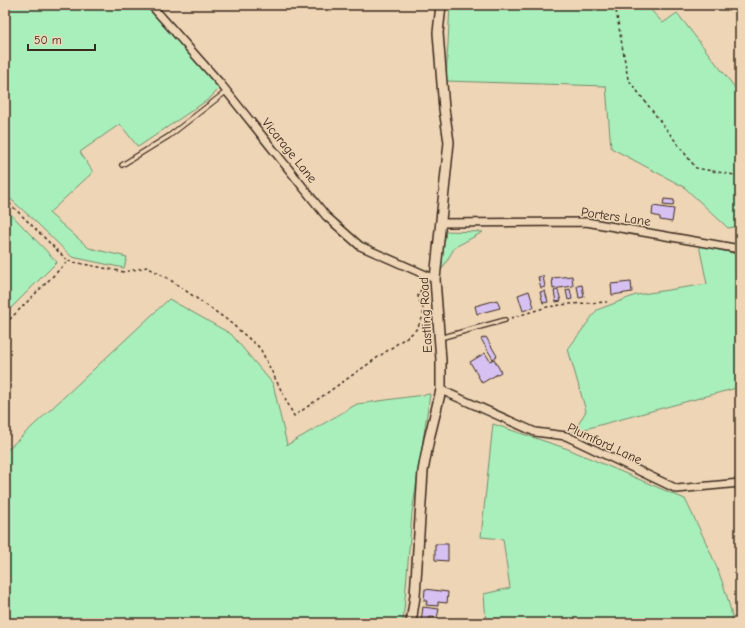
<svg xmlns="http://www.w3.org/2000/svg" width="745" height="628" viewBox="0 0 745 628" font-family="'Comic Neue',sans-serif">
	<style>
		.green { fill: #a9efbb; stroke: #728c6c }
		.building { fill: #d6c1f2; stroke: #3b2a1e }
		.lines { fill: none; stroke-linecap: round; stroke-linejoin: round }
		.service-casing { stroke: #3b2a1e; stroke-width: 6 }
		.minor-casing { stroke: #3b2a1e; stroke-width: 10 }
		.tertiary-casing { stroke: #3b2a1e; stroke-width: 12 }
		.path { stroke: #3b2a1e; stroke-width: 1.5; stroke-dasharray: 3 3; stroke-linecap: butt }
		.service { stroke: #eed5b6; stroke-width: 3.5 }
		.minor { stroke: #eed5b6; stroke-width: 7 }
		.tertiary { stroke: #eed5b6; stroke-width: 9 }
		.labels { text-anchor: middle; stroke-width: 3; stroke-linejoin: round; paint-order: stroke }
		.street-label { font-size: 13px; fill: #3b2a1e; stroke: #eed5b6 }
	</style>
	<rect width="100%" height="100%" fill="#eed5b6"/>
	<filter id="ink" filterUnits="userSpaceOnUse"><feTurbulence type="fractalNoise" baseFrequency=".025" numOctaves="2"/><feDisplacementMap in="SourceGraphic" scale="8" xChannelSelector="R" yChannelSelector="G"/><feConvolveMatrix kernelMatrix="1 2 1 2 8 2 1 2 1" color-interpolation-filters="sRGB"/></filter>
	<g filter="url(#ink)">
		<g class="green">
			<path d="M 5,5 L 147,5 L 220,88 L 209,99 L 138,147 L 120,124 L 80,152 L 93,172 L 49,213 L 89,248 L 127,257 L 124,268 L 72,257 L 36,222 L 5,194 Z"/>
			<path d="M 450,5 L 646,5 L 663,23 L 677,13 L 740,94 L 740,226 L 728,228 L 684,187 L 611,148 L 606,86 L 446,81 Z"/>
			<path d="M 5,208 L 57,262 L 5,314 Z"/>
			<path d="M 442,231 L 483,232 L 455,247 L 439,274 Z"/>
			<path d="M 699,245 L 740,255 L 740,387 L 574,432 L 586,411 L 568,349 L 597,310 L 636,295 L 707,284 Z"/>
			<path d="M 169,299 L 231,334 L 273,384 L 287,445 L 357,404 L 430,394 L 412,513 L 403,623 L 5,623 L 5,452 Z"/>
			<path d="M 493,424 L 568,449 L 685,499 C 704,539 726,579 733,623 L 486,623 L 484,594 L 510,588 L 503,539 L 481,537 Z"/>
		</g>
		<g class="building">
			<path d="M 664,199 L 674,200 L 673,206 L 663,205 Z"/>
			<path d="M 653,206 L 674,209 L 672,222 L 660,220 L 660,217 L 652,215 Z"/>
			<path d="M 543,276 L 545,287 L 541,288 L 538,277 Z"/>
			<path d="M 572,276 L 573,286 L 553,289 L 552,278 Z"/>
			<path d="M 631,282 L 632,292 L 612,295 L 611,284 Z"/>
			<path d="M 582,285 L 584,297 L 579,298 L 577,286 Z"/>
			<path d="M 570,289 L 572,299 L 568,300 L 566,290 Z"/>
			<path d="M 558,290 L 561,301 L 556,302 L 554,291 Z"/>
			<path d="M 529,291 L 534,307 L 523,311 L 518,295 Z"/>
			<path d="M 545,291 L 548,302 L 543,303 L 540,292 Z"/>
			<path d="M 497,300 L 500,308 L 477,314 L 475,306 Z"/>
			<path d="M 486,337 L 497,356 L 493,359 L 481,339 Z"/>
			<path d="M 485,353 L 490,361 L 494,359 L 501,372 L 482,383 L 470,362 Z"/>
			<path d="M 435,544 L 448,544 L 448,561 L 435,560 Z"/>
			<path d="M 425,589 L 448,592 L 447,603 L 438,602 L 438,606 L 426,605 L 427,601 L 424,601 Z"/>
			<path d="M 423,607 L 439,609 L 437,618 L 430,617 L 429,622 L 421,621 Z"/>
		</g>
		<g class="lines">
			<g class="service-casing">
				<g id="service">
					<path d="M 122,165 L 169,136 L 227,91"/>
					<path d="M 440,338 L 505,320"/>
				</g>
			</g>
			<g class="minor-casing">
				<g id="minor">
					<path d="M 151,5 L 220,83 L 326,216 L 360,246 L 435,279"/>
					<path d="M 440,223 L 586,222 L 740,249"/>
					<path d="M 441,390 L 535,432 L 566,436 L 677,489 L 740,483"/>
				</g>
			</g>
			<g class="tertiary-casing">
				<path id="tertiary" d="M 411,623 L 415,596 L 423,471 L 429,439 L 441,390 L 441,360 L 435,279 L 449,142 L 444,109 L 438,33 L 441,5"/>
			</g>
			<g class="path">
				<path d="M 615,5 L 628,79 L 696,168 L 740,176"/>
				<path d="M 5,199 L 68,261 L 5,324"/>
				<path d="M 68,261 L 124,272 L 147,267 L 169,279 L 226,319 L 260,348 L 294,416 L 414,332 C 419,326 425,315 423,308 C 421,303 418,300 418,295 L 421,290 L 427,288"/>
				<path d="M 511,318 L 547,307 L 568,304 L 607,302"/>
			</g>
			<use href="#service" class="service"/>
			<use href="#minor" class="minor"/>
			<use href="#tertiary" class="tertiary"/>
		</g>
	</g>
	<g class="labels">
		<g class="street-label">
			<text transform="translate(290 150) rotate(51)" y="5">Vicarage Lane</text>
			<text transform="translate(616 216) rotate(8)" y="5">Porters Lane</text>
			<text transform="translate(425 315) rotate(-93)" y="5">Eastling Road</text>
			<text transform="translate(605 443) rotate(25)" y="5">Plumford Lane</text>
		</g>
	</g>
	<rect width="745" height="628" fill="none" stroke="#eed5b6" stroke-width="20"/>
	<rect x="10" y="10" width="725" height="608" fill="none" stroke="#3b2a1e" stroke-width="1.5" filter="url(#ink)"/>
	<path d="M28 44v6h67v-6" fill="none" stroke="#3b2a1e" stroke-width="2"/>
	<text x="34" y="44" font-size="12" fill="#3b2a1e" stroke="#eed5b6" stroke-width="3" paint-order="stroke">50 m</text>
</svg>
